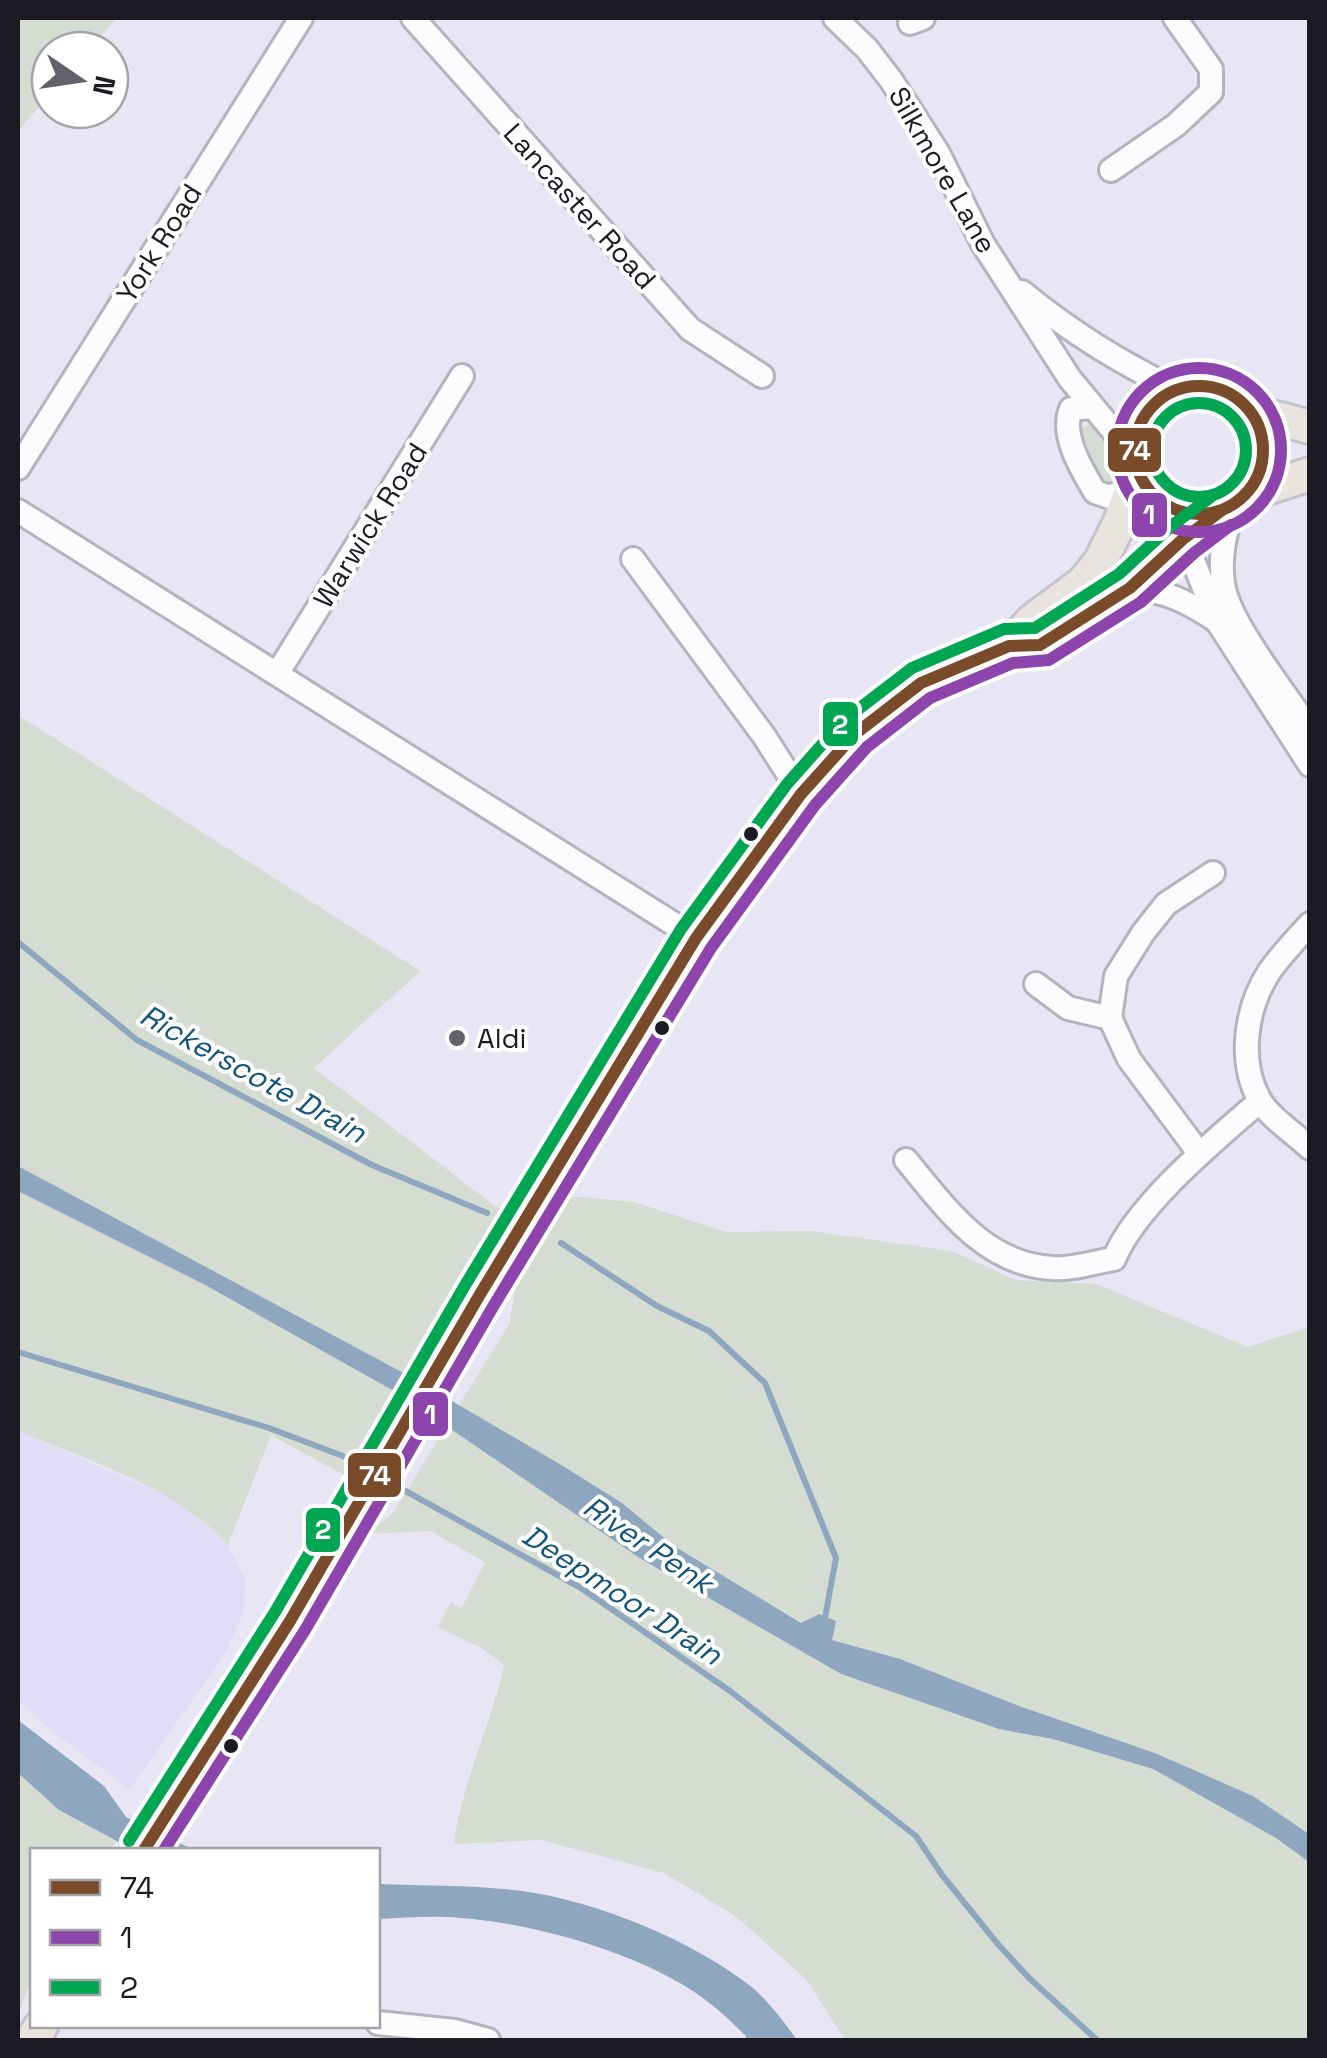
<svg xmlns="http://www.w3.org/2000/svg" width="1327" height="2058" viewBox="0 0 1327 2058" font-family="'Space Grotesk',sans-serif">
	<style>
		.built { fill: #e2ddf7 }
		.green { fill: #d5dcd2 }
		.water { fill: #8ea7bf }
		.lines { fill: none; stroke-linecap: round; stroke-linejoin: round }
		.stream { stroke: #8ea7bf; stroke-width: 6 }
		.minor-casing { stroke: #b5b3bf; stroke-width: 28 }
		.highway-casing { stroke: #c5c3cb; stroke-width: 38 }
		.minor { stroke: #fcfbfe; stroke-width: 22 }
		.highway { stroke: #e9e4de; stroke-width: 32 }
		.bus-1-casing { stroke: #fff; stroke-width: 20 }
		.bus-2-casing { stroke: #fff; stroke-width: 20 }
		.bus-3-casing { stroke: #fff; stroke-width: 20 }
		.bus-1 { stroke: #7a4b2a; stroke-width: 12 }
		.bus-2 { stroke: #8e44ad; stroke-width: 12 }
		.bus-3 { stroke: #00a651; stroke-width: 12 }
		.bus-dot { fill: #1c1a23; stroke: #fff; stroke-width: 4 }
		.poi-dot { fill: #63616c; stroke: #fff; stroke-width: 4 }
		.labels { text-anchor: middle; stroke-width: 8; stroke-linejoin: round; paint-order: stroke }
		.street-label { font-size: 28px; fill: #1c1a23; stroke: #fff }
		.poi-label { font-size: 28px; fill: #1c1a23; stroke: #fff; text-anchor: start }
		.water-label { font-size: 30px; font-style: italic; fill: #12567b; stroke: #fff }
		.line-badge { stroke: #fff; stroke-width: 4 }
		.badge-label { font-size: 28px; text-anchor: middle; font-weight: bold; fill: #fff }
	</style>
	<rect width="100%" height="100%" fill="#e8e5f5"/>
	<path class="built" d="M 18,1431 L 166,1496 L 195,1515 L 228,1545 L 246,1580 L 243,1614 L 226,1652 L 130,1789 L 54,1733 L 18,1700 Z"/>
	<g class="green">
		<path d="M 18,18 L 117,18 L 88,50 L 50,50 L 50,94 L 18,131 Z"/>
		<path d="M 1090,424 C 1107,435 1110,454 1115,472 L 1110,482 L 1102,480 L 1082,435 L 1082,428 Z"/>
		<path d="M 18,715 L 420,971 L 314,1068 L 507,1215 L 411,1377 L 18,1166 Z"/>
		<path d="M 18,1191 L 207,1286 L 401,1395 L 351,1479 L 271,1435 L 228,1545 C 177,1488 87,1460 18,1431 Z"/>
		<path d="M 568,1196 L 634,1202 L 726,1232 L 812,1231 L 952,1251 L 1016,1280 L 1096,1284 L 1248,1347 L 1309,1327 L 1309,1834 L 1253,1796 L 1155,1753 L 1022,1707 L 900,1659 L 832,1640 L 819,1614 L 802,1623 L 674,1546 L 622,1503 L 459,1405 L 510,1323 L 517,1274 Z"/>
		<path d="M 447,1425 L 641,1559 L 841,1674 L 999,1729 L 1053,1739 L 1153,1769 L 1276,1838 L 1309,1862 L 1309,2040 L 845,2040 L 806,1979 L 734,1915 L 664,1873 L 541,1840 L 454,1844 C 462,1782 491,1726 504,1665 L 485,1650 L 438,1627 L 451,1602 L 461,1609 L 485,1562 L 430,1531 L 366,1534 L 393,1513 Z"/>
		<path d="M 18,1773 L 59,1810 L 116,1842 L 110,1850 L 32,1850 L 32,1976 L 18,2016 Z"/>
	</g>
	<g class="water">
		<path d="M 18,1166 L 411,1377 L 563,1466 L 622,1503 L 674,1546 L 801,1623 L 819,1614 L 836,1621 L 832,1640 L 900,1659 L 1022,1707 L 1155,1753 L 1253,1796 L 1309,1834 L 1309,1862 L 1276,1838 L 1153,1769 L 1053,1739 L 999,1729 L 841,1674 L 641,1559 L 401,1395 L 207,1286 L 18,1191 Z"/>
		<path d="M 18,1720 L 104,1786 L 126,1817 L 194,1850 L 133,1850 L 59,1810 L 18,1773 Z"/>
		<path d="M 378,1884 C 426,1886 475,1885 522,1891 C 597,1901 694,1941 753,1988 C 770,2003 784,2022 797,2040 L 746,2040 L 746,2036 C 735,2026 724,2014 712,2005 C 650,1954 526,1920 446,1917 C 424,1916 400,1918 378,1919 Z"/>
	</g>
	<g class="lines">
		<g class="stream">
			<path d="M 18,942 L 137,1040 L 372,1165 L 487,1213"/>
			<path d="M 561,1243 L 657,1306 L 709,1331 L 765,1383 L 836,1558 L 824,1623"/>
			<path d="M 18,1352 L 269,1428 L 343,1456 L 367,1470"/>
			<path d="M 382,1478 L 581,1588 L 730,1691 L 916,1836 L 942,1875 L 997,1943 L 1029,1978 L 1097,2040"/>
		</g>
		<g class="minor-casing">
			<g id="minor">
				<path d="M 413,18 L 690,329 L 762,376"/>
				<path d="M 835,18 L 867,49 L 891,80 L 938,153 L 983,244 L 1070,379 L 1135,457"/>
				<path d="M 910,23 L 923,18"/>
				<path d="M 1111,170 L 1176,125 L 1211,92 L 1211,69 L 1175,18"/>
				<path d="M 1022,292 C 1072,333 1118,361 1176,390"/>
				<path d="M 1090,407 L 1071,409 C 1060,435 1082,470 1095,492 L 1110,497 L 1131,487"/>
				<path d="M 18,468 L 301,18"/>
				<path d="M 1159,501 L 1189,550 L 1217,621 L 1310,765"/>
				<path d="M 1234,505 C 1225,532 1218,560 1224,589 C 1232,626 1287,696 1310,730"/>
				<path d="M 18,511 L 696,938"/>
				<path d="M 633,559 L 764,736 L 801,794"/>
				<path d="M 1130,588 C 1165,590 1188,602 1217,621"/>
				<path d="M 277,674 L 462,376"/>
				<path d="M 1310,924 C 1296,939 1281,955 1269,972 C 1246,1008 1238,1060 1259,1099 C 1269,1117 1294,1133 1310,1148"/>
				<path d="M 1036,984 L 1068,1008 L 1110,1018"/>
				<path d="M 1110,1018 L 1116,976 L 1143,933 L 1166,904 L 1213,873"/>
				<path d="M 1110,1018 L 1129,1059 L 1199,1153"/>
				<path d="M 906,1160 C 946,1208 984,1264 1052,1268 C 1071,1270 1094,1262 1114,1259 C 1136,1205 1215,1140 1260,1101"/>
				<path d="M 378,2023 L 455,2031 L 488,2040"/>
			</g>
		</g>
		<g class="highway-casing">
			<g id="highway">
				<circle cx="1199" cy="450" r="64"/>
				<path d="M 1250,411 L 1310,427"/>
				<path d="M 1245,495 L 1310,474"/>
				<path d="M 1009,646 L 1033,620 L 1083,583 L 1100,562 L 1119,524 L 1138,472"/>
				<path d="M 144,1850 L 290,1621 L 479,1296 L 696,938 L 801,794 L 855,734 L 921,683 L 1009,646 L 1040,645 L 1130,588 L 1183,539 L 1221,511"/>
				<path d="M 32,2040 L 41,2026"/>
			</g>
		</g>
		<use href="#minor" class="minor"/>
		<use href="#highway" class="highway"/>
		<g class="bus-1-casing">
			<g id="bus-1">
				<circle cx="1199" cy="450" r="64"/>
				<path d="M 144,1850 L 290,1621 L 479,1296 L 696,938 L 801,794 L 855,734 L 921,683 L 1009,646 L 1040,645 L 1130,588 L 1183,539 L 1221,511"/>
			</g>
		</g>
		<g class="bus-2-casing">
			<g id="bus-2">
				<circle cx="1199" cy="450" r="82"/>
				<path d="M 164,1850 L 305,1630 L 494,1305 L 711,948 L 815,805 L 867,747 L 930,698 L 1013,663 L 1049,660 L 1141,602 L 1194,553 L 1231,525"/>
			</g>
		</g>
		<g class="bus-3-casing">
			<g id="bus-3">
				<circle cx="1199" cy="450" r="47"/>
				<path d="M 129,1841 L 275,1612 L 464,1287 L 681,929 L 787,784 L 843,721 L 912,668 L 1004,629 L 1035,628 L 1119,574 L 1171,526 L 1211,497"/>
			</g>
		</g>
		<use href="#bus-1" class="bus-1"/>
		<use href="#bus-2" class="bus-2"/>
		<use href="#bus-3" class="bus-3"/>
	</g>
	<g class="bus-dot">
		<circle cx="751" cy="834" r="9"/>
		<circle cx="662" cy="1028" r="9"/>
		<circle cx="231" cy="1746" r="9"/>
	</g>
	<circle class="poi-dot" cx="457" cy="1038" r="10"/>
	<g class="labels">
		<g class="street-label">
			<text transform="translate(943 170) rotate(60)" y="10">Silkmore Lane</text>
			<text transform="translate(580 206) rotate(48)" y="10">Lancaster Road</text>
			<text transform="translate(159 243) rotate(-58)" y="10">York Road</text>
			<text transform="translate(370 525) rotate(-58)" y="10">Warwick Road</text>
		</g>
		<g class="poi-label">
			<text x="477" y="1048">Aldi</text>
		</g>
		<g class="water-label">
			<text transform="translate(253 1074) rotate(29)" y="10">Rickerscote Drain</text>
			<text transform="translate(648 1545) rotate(34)" y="10">River Penk</text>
			<text transform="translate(622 1595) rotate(33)" y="10">Deepmoor Drain</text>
		</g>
	</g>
	<g class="line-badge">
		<rect x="1106" y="426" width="57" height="48" rx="10" fill="#7a4b2a"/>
		<rect x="1130" y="491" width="39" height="48" rx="10" fill="#8e44ad"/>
		<rect x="821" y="700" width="39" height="48" rx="10" fill="#00a651"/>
		<rect x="411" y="1390" width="39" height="48" rx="10" fill="#8e44ad"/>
		<rect x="346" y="1451" width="57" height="48" rx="10" fill="#7a4b2a"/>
		<rect x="304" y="1506" width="38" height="48" rx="10" fill="#00a651"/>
	</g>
	<g class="badge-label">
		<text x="1135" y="460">74</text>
		<text x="1149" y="524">1</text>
		<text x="840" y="734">2</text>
		<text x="430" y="1424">1</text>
		<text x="375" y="1485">74</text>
		<text x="323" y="1539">2</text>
	</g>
	<rect width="1327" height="2058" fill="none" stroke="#1c1a23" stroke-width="40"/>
	<rect x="30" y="1848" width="350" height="180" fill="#ffffff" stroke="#a4a3a7" stroke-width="2.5"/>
	<rect x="50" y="1880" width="50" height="15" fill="#7a4b2a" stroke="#a4a3a7" stroke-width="2.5"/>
	<text x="120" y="1898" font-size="30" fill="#1c1a23">74</text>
	<rect x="50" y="1930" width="50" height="15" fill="#8e44ad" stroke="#a4a3a7" stroke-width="2.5"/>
	<text x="120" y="1948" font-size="30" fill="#1c1a23">1</text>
	<rect x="50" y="1980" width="50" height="15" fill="#00a651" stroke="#a4a3a7" stroke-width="2.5"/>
	<text x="120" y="1998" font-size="30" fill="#1c1a23">2</text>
	<g transform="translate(80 80) rotate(103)"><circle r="48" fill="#ffffff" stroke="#a4a3a7" stroke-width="2.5"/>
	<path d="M0-8L18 38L0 25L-18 38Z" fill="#63616c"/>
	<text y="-15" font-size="28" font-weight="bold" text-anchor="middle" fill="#1c1a23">N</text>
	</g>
</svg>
